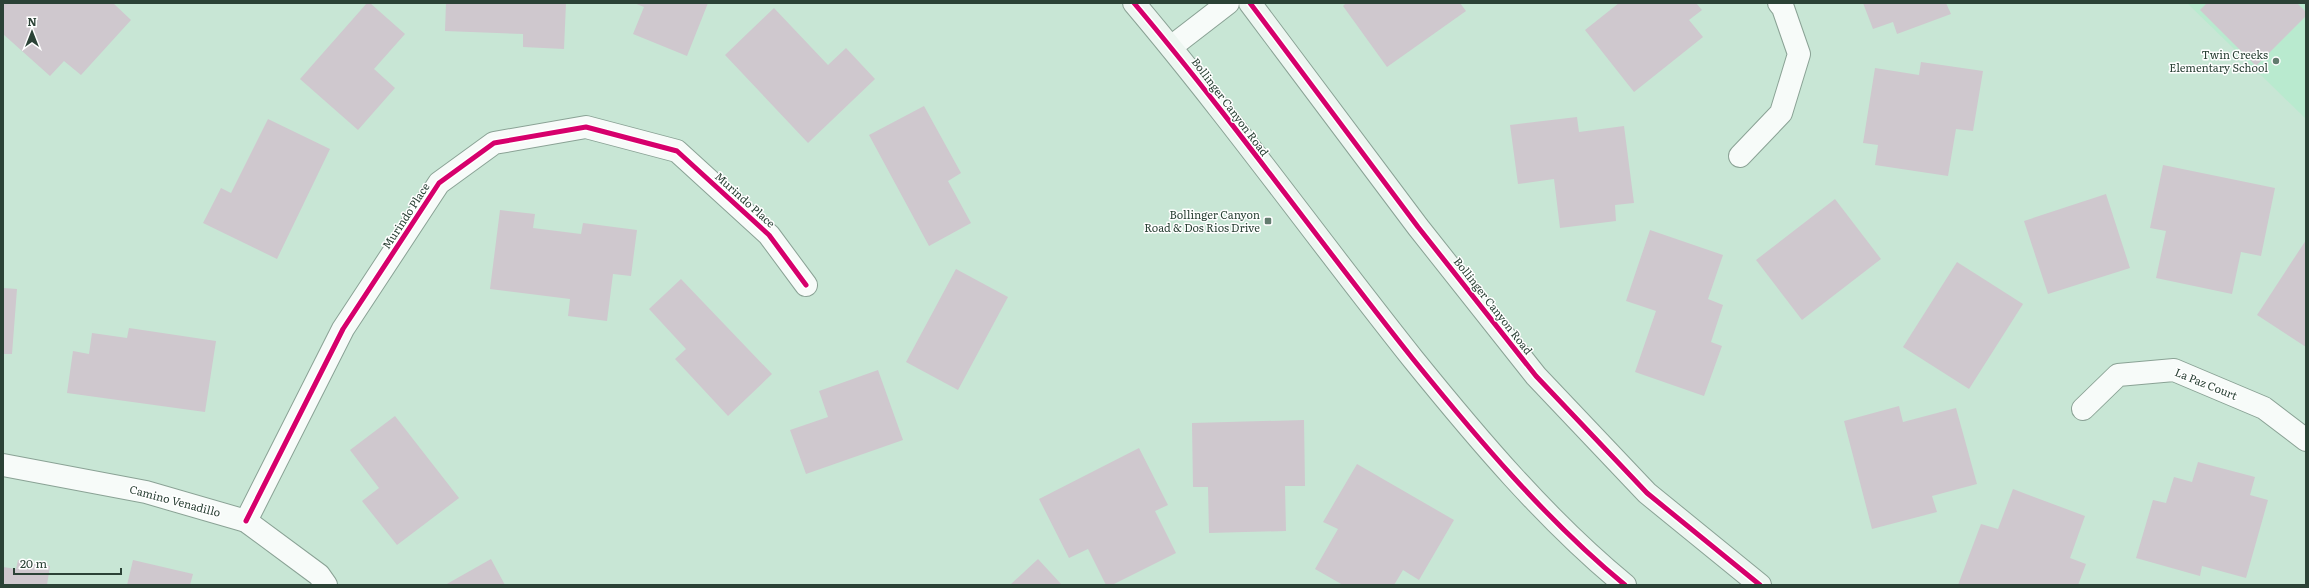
<svg xmlns="http://www.w3.org/2000/svg" width="2309" height="588" viewBox="0 0 2309 588" font-family="Literata,serif">
	<style>
		.built { fill: #b9eacf }
		.building { fill: #cfc8ce }
		.lines { fill: none; stroke-linecap: round; stroke-linejoin: round }
		.minor-casing { stroke: #8aa295; stroke-width: 24 }
		.secondary-casing { stroke: #8aa295; stroke-width: 24 }
		.minor { stroke: #f7fbf9; stroke-width: 22 }
		.secondary { stroke: #edf6f1; stroke-width: 22 }
		.cycleway-casing { stroke: #fff; stroke-width: 8 }
		.cycleway { stroke: #d6006c; stroke-width: 5 }
		.poi-dot { fill: #627b6e; stroke: #fff; stroke-width: 1.5 }
		.labels { text-anchor: middle; stroke-width: 3; stroke-linejoin: round; paint-order: stroke }
		.poi-label { font-size: 11px; fill: #2b4236; stroke: #fff; text-anchor: end }
		.street-label { font-size: 11px; fill: #2b4236; stroke: #fff }
	</style>
	<rect width="100%" height="100%" fill="#c8e6d5"/>
	<path class="built" d="M 2187,3 L 2306,3 L 2306,119 Z"/>
	<g class="building">
		<path d="M 3,3 L 113,3 L 131,20 L 81,75 L 64,61 L 50,76 L 3,34 Z"/>
		<path d="M 367,3 L 370,3 L 405,34 L 374,69 L 395,88 L 358,130 L 300,79 Z"/>
		<path d="M 446,3 L 566,3 L 564,49 L 523,47 L 523,34 L 445,31 Z"/>
		<path d="M 634,3 L 708,3 L 687,56 L 633,34 L 644,7 Z"/>
		<path d="M 1346,3 L 1460,3 L 1466,11 L 1387,67 L 1343,6 Z"/>
		<path d="M 1619,3 L 1696,3 L 1702,10 L 1689,20 L 1703,37 L 1634,92 L 1585,30 Z"/>
		<path d="M 1863,3 L 1946,3 L 1951,14 L 1897,34 L 1893,22 L 1873,29 Z"/>
		<path d="M 2207,3 L 2297,3 L 2306,12 L 2306,16 L 2256,66 L 2200,10 Z"/>
		<path d="M 774,8 L 828,65 L 846,48 L 875,79 L 808,143 L 725,55 Z"/>
		<path d="M 1921,62 L 1983,71 L 1973,131 L 1956,129 L 1948,176 L 1875,165 L 1878,145 L 1863,143 L 1875,68 L 1919,75 Z"/>
		<path d="M 924,106 L 961,173 L 948,181 L 971,223 L 929,246 L 869,135 Z"/>
		<path d="M 1577,117 L 1579,132 L 1624,126 L 1634,203 L 1615,205 L 1616,221 L 1560,228 L 1554,179 L 1518,184 L 1510,125 Z"/>
		<path d="M 268,119 L 330,149 L 277,259 L 203,223 L 221,188 L 231,193 Z"/>
		<path d="M 2163,165 L 2275,188 L 2261,256 L 2241,252 L 2232,294 L 2156,278 L 2166,231 L 2150,228 Z"/>
		<path d="M 2106,194 L 2130,268 L 2048,294 L 2024,221 Z"/>
		<path d="M 1835,199 L 1881,259 L 1802,320 L 1756,260 Z"/>
		<path d="M 500,210 L 535,214 L 533,228 L 581,234 L 583,223 L 637,230 L 631,276 L 613,274 L 607,321 L 568,316 L 570,299 L 490,289 Z"/>
		<path d="M 1650,230 L 1723,255 L 1708,299 L 1723,305 L 1711,342 L 1722,346 L 1704,396 L 1635,372 L 1656,311 L 1626,301 Z"/>
		<path d="M 2306,240 L 2306,347 L 2257,315 Z"/>
		<path d="M 1957,262 L 2023,304 L 1969,389 L 1903,347 Z"/>
		<path d="M 956,269 L 1008,297 L 958,390 L 906,362 Z"/>
		<path d="M 681,279 L 772,374 L 728,416 L 675,359 L 686,349 L 649,309 Z"/>
		<path d="M 3,288 L 17,289 L 12,354 L 3,354 Z"/>
		<path d="M 129,328 L 216,341 L 205,412 L 67,393 L 73,351 L 89,354 L 92,333 L 127,338 Z"/>
		<path d="M 878,370 L 903,440 L 806,474 L 790,430 L 828,417 L 819,391 Z"/>
		<path d="M 1899,406 L 1903,422 L 1956,408 L 1977,484 L 1932,496 L 1937,512 L 1872,529 L 1844,421 Z"/>
		<path d="M 395,416 L 459,498 L 397,545 L 362,501 L 379,488 L 350,450 Z"/>
		<path d="M 1304,420 L 1305,486 L 1285,486 L 1286,531 L 1209,533 L 1208,487 L 1193,487 L 1192,423 Z"/>
		<path d="M 1139,448 L 1168,505 L 1155,511 L 1176,553 L 1112,585 L 1106,585 L 1088,549 L 1069,558 L 1039,499 Z"/>
		<path d="M 2198,462 L 2255,477 L 2250,495 L 2268,500 L 2246,578 L 2202,566 L 2200,576 L 2136,558 L 2153,500 L 2166,503 L 2174,477 L 2192,482 Z"/>
		<path d="M 1357,464 L 1454,520 L 1419,580 L 1403,570 L 1394,585 L 1343,585 L 1315,569 L 1338,529 L 1323,522 Z"/>
		<path d="M 2013,489 L 2085,516 L 2070,558 L 2086,564 L 2078,585 L 1958,585 L 1981,524 L 1998,529 Z"/>
		<path d="M 491,559 L 505,585 L 445,585 Z"/>
		<path d="M 1038,559 L 1062,585 L 1010,585 Z"/>
		<path d="M 18,560 L 50,566 L 47,585 L 3,585 L 3,567 L 16,569 Z"/>
		<path d="M 133,560 L 193,574 L 190,585 L 127,585 Z"/>
	</g>
	<g class="lines">
		<g class="minor-casing">
			<g id="minor">
				<path d="M 1171,47 L 1228,3"/>
				<path d="M 1740,156 L 1781,113 L 1799,54 L 1783,8 L 1779,3"/>
				<path d="M 2083,409 L 2118,375 L 2174,370 L 2264,408 L 2306,440"/>
				<path d="M 3,465 L 146,492 L 246,521 L 319,575 L 326,585"/>
				<path d="M 246,521 L 343,329 L 439,183 L 494,143 L 586,127 L 677,151 L 769,235 L 806,285"/>
			</g>
		</g>
		<g class="secondary-casing">
			<g id="secondary">
				<path d="M 1134,3 C 1231,118 1319,241 1413,359 C 1477,438 1546,520 1625,585"/>
				<path d="M 1250,3 L 1418,227 L 1536,376 L 1647,493 L 1760,585"/>
			</g>
		</g>
		<use href="#minor" class="minor"/>
		<use href="#secondary" class="secondary"/>
		<g class="cycleway-casing">
			<g id="cycleway">
				<path d="M 1134,3 C 1231,118 1319,241 1413,359 C 1477,438 1546,520 1625,585"/>
				<path d="M 1250,3 L 1418,227 L 1536,376 L 1647,493 L 1760,585"/>
				<path d="M 246,521 L 343,329 L 439,183 L 494,143 L 586,127 L 677,151 L 769,235 L 806,285"/>
			</g>
		</g>
		<use href="#cycleway" class="cycleway"/>
	</g>
	<g class="poi-dot">
		<circle cx="2276" cy="61" r="4"/>
		<rect x="1264" y="217" width="8" height="8" rx="2"/>
	</g>
	<g class="labels">
		<g class="poi-label">
			<text x="2268" y="59">Twin Creeks<tspan x="2268" dy="13">Elementary School</tspan></text>
			<text x="1260" y="219">Bollinger Canyon<tspan x="1260" dy="13">Road &amp; Dos Rios Drive</tspan></text>
		</g>
		<g class="street-label">
			<text transform="translate(1230 107) rotate(53)" y="4">Bollinger Canyon Road</text>
			<text transform="translate(745 200) rotate(42)" y="4">Murindo Place</text>
			<text transform="translate(406 216) rotate(-57)" y="4">Murindo Place</text>
			<text transform="translate(1493 306) rotate(52)" y="4">Bollinger Canyon Road</text>
			<text transform="translate(2206 384) rotate(22)" y="4">La Paz Court</text>
			<text transform="translate(175 501) rotate(15)" y="4">Camino Venadillo</text>
		</g>
	</g>
	<rect width="2309" height="588" fill="none" stroke="#2b4236" stroke-width="8"/>
	<g transform="translate(32 32)" stroke="#ffffff" stroke-width="3" paint-order="stroke">
	<path d="M0-3L7 15L0 10L-7 15Z" fill="#2b4236"/>
	<text y="-6" font-size="11" font-weight="bold" text-anchor="middle" fill="#2b4236">N</text>
	</g>
	<path d="M14 568v6h107v-6" fill="none" stroke="#2b4236" stroke-width="2"/>
	<text x="20" y="568" font-size="12" fill="#2b4236" stroke="#ffffff" stroke-width="3" paint-order="stroke">20 m</text>
</svg>
